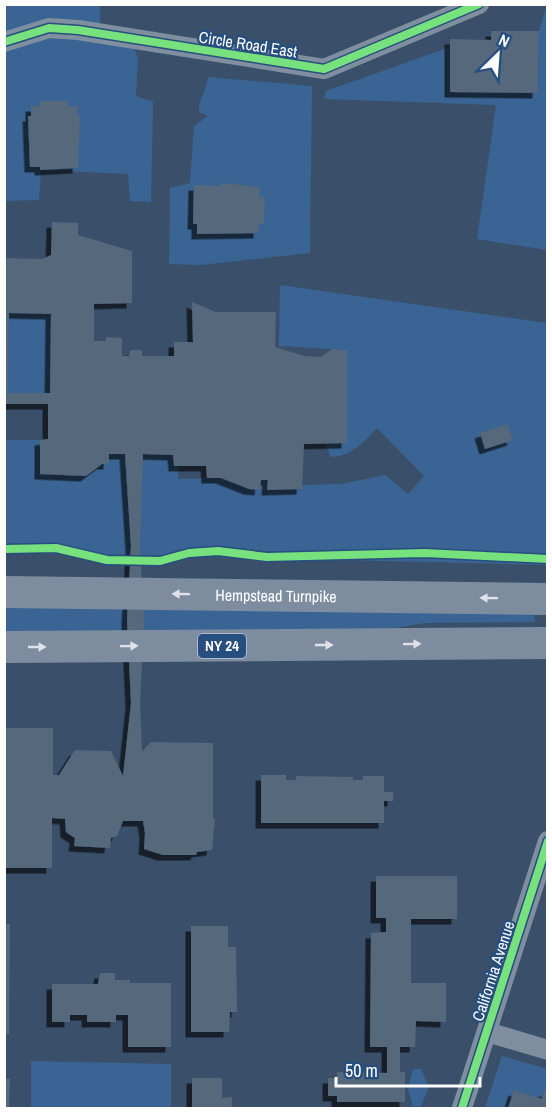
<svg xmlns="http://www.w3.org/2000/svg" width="552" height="1113" viewBox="0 0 552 1113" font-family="'Archivo Narrow',sans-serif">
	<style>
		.green { fill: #3a6494 }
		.building { fill: #55677c; fill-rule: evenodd; filter: url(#shadow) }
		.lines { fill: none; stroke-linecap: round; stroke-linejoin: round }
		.street { stroke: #808fa0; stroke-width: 20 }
		.primary { stroke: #7e8ca0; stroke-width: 32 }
		.cycleway-casing { stroke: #264e7e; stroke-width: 11 }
		.cycleway { stroke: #77e17e; stroke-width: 8 }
		.oneway { fill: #dfe2e7 }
		.labels { text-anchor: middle; stroke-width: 4.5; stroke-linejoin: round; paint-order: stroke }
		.shield { fill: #264e7e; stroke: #becad8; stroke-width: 1.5 }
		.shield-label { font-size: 15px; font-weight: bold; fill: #fff }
		.street-label { font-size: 16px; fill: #fff; stroke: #264e7e }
	</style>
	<defs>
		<filter id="shadow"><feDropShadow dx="-5.5" dy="5.5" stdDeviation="0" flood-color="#0009"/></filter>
	</defs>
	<rect width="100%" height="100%" fill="#3a506a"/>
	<g class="green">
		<path d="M 5,5 L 100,5 L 100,34 L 134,48 L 138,59 L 136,96 L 153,102 L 151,202 L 130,201 L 128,174 L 41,170 L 39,200 L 5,201 Z"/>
		<path d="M 547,5 L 547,250 L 477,239 L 496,105 L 324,99 L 326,91 L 450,47 L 450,92 L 538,93 L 539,31 Z"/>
		<path d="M 208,77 L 312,86 L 310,253 L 201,265 L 169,264 L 170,188 L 190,183 L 194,126 L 208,116 L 199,112 C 198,98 207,91 208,77 Z"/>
		<path d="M 280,285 L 547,323 L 547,565 L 5,552 L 5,440 L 40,440 L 40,474 L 86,476 L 102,464 L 109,463 L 109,454 L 173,455 L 174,465 L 178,466 L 178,479 L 221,478 L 249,489 L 260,490 L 261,480 L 268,480 L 268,490 L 302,489 L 302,485 L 341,484 L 385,475 L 408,494 L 424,476 L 377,428 C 364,442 352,456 331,457 L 325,444 L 347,443 L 347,350 L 279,346 Z"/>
		<path d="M 9,313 L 51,314 L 50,393 L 8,393 Z"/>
		<path d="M 5,604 L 534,614 L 535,622 L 425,623 L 342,637 L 5,639 Z"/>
		<path d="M 502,1056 L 547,1069 L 547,1092 L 544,1091 L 542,1099 L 514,1090 L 508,1108 L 485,1108 Z"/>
		<path d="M 31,1061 L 171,1064 L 171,1108 L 31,1108 Z"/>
		<path d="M 413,1069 L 421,1069 L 429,1087 L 421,1106 L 413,1107 L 408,1088 Z"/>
	</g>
	<g class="building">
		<path d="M 491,31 L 539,31 L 538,93 L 450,92 L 450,39 L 491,40 Z"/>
		<path d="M 40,101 L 68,101 L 68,106 L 78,106 L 78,116 L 80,116 L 78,168 L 40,170 L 40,167 L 30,167 L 28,116 L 31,116 L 31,106 L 40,106 Z"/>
		<path d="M 221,183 L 260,187 L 259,197 L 265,197 L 264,224 L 259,224 L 259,233 L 197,234 L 197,224 L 193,224 L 194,185 L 221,186 Z"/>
		<path d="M 52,222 L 78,223 L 78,235 L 132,251 L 132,303 L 94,304 L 94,341 L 106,341 L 106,337 L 122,338 L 122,356 L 129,356 L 130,350 L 142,350 L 142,356 L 174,356 L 174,342 L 193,342 L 192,302 L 216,312 L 276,312 L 275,347 L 304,356 L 321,357 L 332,349 L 347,350 L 347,443 L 304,444 L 302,489 L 267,490 L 268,480 L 261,480 L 260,490 L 249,489 L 221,478 L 207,478 L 206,466 L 174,466 L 173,455 L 143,454 L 140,545 L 144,620 L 140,703 L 142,751 L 151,742 L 213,743 L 213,819 L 215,819 L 212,850 L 197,852 L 196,855 L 163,855 L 144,849 L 145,833 L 143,821 L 123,821 L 117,836 L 111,838 L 110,848 L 74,846 L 75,838 L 66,832 L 65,819 L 52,818 L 52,868 L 4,868 L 4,728 L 53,728 L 53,775 L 59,775 L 75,750 L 111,751 L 123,776 L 131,703 L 127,620 L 131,546 L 125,454 L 109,454 L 109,464 L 102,464 L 86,476 L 40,474 L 40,440 L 48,439 L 48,404 L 4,404 L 4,258 L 42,259 L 51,255 ZM 9,313 L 51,314 L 50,393 L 8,393 Z"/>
		<path d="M 507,424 L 513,440 L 485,449 L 480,433 Z"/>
		<path d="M 261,775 L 286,775 L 286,780 L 296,780 L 296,776 L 353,777 L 353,780 L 363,780 L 363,776 L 384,776 L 384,792 L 393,792 L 393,801 L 384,801 L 384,823 L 261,823 Z"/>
		<path d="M 376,876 L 457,876 L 457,919 L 411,919 L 411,983 L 446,983 L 446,1022 L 416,1021 L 415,1047 L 400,1047 L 400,1072 L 405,1072 L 405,1102 L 337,1102 L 337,1096 L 328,1096 L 328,1078 L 337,1078 L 337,1072 L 387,1073 L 387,1047 L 370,1047 L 371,933 L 386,932 L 386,918 L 376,918 Z"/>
		<path d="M 4,924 L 10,924 L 9,1034 L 4,1034 Z"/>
		<path d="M 191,926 L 228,926 L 228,947 L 236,947 L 237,1012 L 230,1012 L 229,1032 L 191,1032 Z"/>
		<path d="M 100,973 L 115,973 L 115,980 L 130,980 L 130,983 L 171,983 L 171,1047 L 128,1047 L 128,1015 L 116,1015 L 116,1022 L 87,1022 L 87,1015 L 70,1015 L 70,1022 L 52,1022 L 52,984 L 98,984 Z"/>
		<path d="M 192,1078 L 222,1078 L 222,1098 L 232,1097 L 232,1108 L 192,1108 Z"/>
		<path d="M 4,1079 L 10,1079 L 9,1108 L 4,1108 Z"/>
		<path d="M 514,1090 L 542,1099 L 544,1091 L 548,1092 L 548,1108 L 508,1108 Z"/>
	</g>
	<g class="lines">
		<g class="street">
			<path d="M 4,42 L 49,28 L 78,30 L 324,69 L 479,4"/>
			<path d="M 487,1032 L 548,1050"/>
			<path d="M 462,1108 L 548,841"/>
		</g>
		<g class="primary">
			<path id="s1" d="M 4,592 L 548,599"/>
			<path d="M 4,647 L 548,643"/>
		</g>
		<g class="cycleway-casing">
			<g id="cycleway">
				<path d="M 4,42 L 49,28 L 78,30 L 324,69 L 479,4"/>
				<path d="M 4,549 L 56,548 L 107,560 L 160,561 L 189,553 L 218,551 L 267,557 L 425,553 L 548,559"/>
				<path d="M 462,1108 L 548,841"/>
			</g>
		</g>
		<use href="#cycleway" class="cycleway"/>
	</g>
	<defs><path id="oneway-solid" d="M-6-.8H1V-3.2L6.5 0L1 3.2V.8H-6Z" transform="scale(1.5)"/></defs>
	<g class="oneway">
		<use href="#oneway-solid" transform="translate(181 594) rotate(-179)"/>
		<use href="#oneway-solid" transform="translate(489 598) rotate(-179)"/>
		<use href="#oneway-solid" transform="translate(412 644) rotate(-1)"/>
		<use href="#oneway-solid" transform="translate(324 645)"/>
		<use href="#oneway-solid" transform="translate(129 646) rotate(-1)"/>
		<use href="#oneway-solid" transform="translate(37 647)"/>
	</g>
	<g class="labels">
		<rect class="shield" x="198" y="634" width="48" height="24" rx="4.5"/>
		<g class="shield-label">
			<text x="222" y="651">NY 24</text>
		</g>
		<g class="street-label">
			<text transform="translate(248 44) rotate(9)" y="6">Circle Road East</text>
			<text dy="6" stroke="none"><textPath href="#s1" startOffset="272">Hempstead Turnpike</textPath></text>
			<text transform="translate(493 971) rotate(-72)" y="6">California Avenue</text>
		</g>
	</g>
	<rect width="552" height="1113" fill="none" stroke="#ffffff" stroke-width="12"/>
	<g transform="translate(498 54) rotate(25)" stroke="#264e7e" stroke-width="4.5" paint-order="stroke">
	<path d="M0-4.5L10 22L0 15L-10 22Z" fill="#ffffff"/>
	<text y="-9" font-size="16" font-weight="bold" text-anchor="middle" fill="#ffffff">N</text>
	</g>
	<path d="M336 1077v9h144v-9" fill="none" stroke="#ffffff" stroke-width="3"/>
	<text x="345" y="1077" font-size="18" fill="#ffffff" stroke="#264e7e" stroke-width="4.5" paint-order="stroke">50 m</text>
</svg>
